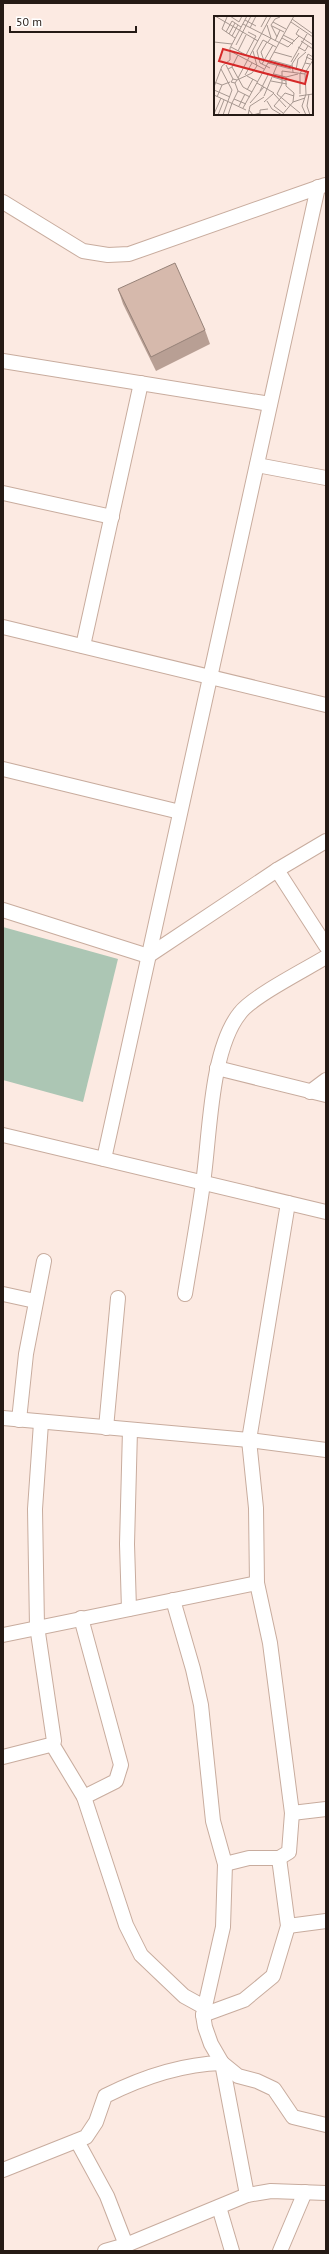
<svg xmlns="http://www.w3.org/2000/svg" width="329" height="2254" viewBox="0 0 329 2254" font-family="'PT Sans',sans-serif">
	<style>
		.green { fill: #acc6b4 }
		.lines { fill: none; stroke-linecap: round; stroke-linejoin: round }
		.street-casing { stroke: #c8ac9e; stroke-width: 16 }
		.street { stroke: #fff; stroke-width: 14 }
		.wall { fill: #b89f94 }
		.building { fill: #d6b9ac; stroke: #968278 }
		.inset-road { fill: none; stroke: #a69790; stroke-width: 1 }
		.view { fill: #d62828; fill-opacity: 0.15; stroke: #d62828; stroke-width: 2 }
		.inset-edge { fill: none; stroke: #251a15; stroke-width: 2 }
	</style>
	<rect width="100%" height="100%" fill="#fceae2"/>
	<path class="green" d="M 3,927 L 118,959 L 83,1102 L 3,1080 Z"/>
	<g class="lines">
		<g class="street-casing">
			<g id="street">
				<path d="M 3,202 L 83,251 L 108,255 L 129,254 L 325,185"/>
				<path d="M 3,361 L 270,404"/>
				<path d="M 257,465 L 326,478"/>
				<path d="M 3,493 L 112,517"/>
				<path d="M 3,627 L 326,705"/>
				<path d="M 83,646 L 141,383"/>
				<path d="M 3,769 L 180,812"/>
				<path d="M 277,870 L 326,946"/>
				<path d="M 3,910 L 148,956 L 277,870 L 326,841"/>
				<path d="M 217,1068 L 326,1095"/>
				<path d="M 310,1092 L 326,1080"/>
				<path d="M 3,1135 L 326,1212"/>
				<path d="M 104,1159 L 318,187"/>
				<path d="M 3,1294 L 35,1301"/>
				<path d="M 185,1294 C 191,1257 198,1220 203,1183 C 210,1136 210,1050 240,1013 C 253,996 305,970 326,957"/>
				<path d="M 3,1418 L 249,1440 L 326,1450"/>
				<path d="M 19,1420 L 26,1354 L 44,1261"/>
				<path d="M 106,1428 L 118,1298"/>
				<path d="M 173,1600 L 193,1669 L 201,1705 L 213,1821 L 225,1864 L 223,1927 L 203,2015 L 205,2027 L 211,2044 L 222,2063 L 247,2195"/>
				<path d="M 129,1609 L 127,1544 L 130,1430"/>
				<path d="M 81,1618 L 121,1765 L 116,1781 L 84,1797"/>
				<path d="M 3,1635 L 257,1583"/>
				<path d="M 52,1744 L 84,1797 L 126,1925 L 141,1955 L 184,1996 L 204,2007"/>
				<path d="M 3,1757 L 50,1745 L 54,1741 L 37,1626 L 35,1509 L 41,1423"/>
				<path d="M 292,1813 L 326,1809"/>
				<path d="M 225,1864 L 249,1858 L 279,1858 L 289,1852 L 292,1813 L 270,1643 L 257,1583 L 256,1508 L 249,1440 L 288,1203"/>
				<path d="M 288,1926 L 326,1921"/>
				<path d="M 203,2015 L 244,2000 L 273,1976 L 288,1926 L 279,1858"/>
				<path d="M 77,2141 L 107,2196 L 126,2245"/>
				<path d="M 3,2170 L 86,2137 L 96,2122 L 105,2096 C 141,2078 182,2064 222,2063 L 238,2076 L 257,2081 L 274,2089 L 293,2117 L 326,2125"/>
				<path d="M 219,2207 L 232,2251"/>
				<path d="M 105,2251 L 126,2245 L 247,2195 L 271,2191 L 326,2193"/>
				<path d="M 280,2251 L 305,2192"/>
			</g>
		</g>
		<use href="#street" class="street"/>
	</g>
	<path class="wall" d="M 118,289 L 205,330 L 210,344 L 156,371 L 123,304 Z"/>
	<path class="building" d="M 175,263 L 205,330 L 151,357 L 118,289 Z"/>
	<g transform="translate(214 16)">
		<rect width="99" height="99" fill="#fceae2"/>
		<path class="inset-road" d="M 1,0 L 44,25M 16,0 L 25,6 L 28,0M 13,1 L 8,13 L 21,22M 78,3 L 99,18M 31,4 L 42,10M 59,6 L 72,13M 77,6 L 99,21M 29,8 L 74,31 L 85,20M 53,9 L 57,22 L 54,26M 58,10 L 70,16M 47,11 L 53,0M 36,12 L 42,0M 85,13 L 82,18 L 99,29M 12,16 L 18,5 L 27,11M 15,18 L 21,7M 69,19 L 81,25M 18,20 L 24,9M 63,21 L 57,9 L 61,3 L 66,1M 68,22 L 79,28M 61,25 L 66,14M 87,25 L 99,33M 0,26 L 18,28M 22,29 L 37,0M 17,31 L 32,39 L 42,20 L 34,16M 84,31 L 91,35 L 94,30M 16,35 L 50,53M 24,35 L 32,19M 60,36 L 78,41M 56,44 L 78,50M 50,45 L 47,36 L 53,26M 77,46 L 93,18M 54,47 L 77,53M 91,47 L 94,38 L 99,41M 48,48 L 59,29M 12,49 L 19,63M 18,51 L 29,71 L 38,76M 56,52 L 46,47 L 43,35 L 49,24 L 62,31M 7,53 L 18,74 L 14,85M 14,53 L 18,51 L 24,39M 82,54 L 84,43 L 92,36M 68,55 L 91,58M 79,56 L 78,48 L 85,37M 60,58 L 72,61 L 84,58M 31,59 L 38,47M 33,60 L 44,66M 59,61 L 72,65M 72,61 L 72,70 L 80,77 L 79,86M 24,62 L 57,0M 23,64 L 38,57 L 43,50 L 39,35M 57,65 L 73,68M 0,66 L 8,69 L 16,66M 43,67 L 60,77 L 50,86M 68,68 L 63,78 L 86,97M 68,68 L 68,55M 0,71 L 8,50 L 16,44 L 16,32 L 33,0M 0,74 L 16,81M 33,74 L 39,63M 24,75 L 36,81M 46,75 L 55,57M 60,78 L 72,91M 86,78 L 86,58 L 91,47 L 96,48M 95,78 L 93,90 L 96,99M 0,79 L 32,94M 50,80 L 64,47M 85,80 L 99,78M 3,81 L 8,69M 20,83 L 32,88M 53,85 L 58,93 L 68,99 L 79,86 L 91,82M 18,87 L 24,75 L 21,67 L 23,64 L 19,63 L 17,66 L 21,67M 36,87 L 50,71M 25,90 L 31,78M 29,92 L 80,0M 35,94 L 39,99 L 46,97M 69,97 L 60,90 L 71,77 L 80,80M 0,98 L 7,82M 4,99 L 10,84M 9,99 L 14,85M 14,99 L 18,87M 34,99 L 36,90 L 50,81M 46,99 L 46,94 L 54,93M 92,99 L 88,90 L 92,78 L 91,57 L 99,44 L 92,41"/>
		<path class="view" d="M 9,33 L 94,56 L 91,68 L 5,45 Z"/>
		<rect width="99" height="99" class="inset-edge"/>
	</g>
	<rect width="329" height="2254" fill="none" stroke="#251a15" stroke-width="8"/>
	<path d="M10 26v6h126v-6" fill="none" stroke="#251a15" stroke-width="2"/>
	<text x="16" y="26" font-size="12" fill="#251a15" stroke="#ffffff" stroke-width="3" paint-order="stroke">50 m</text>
</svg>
